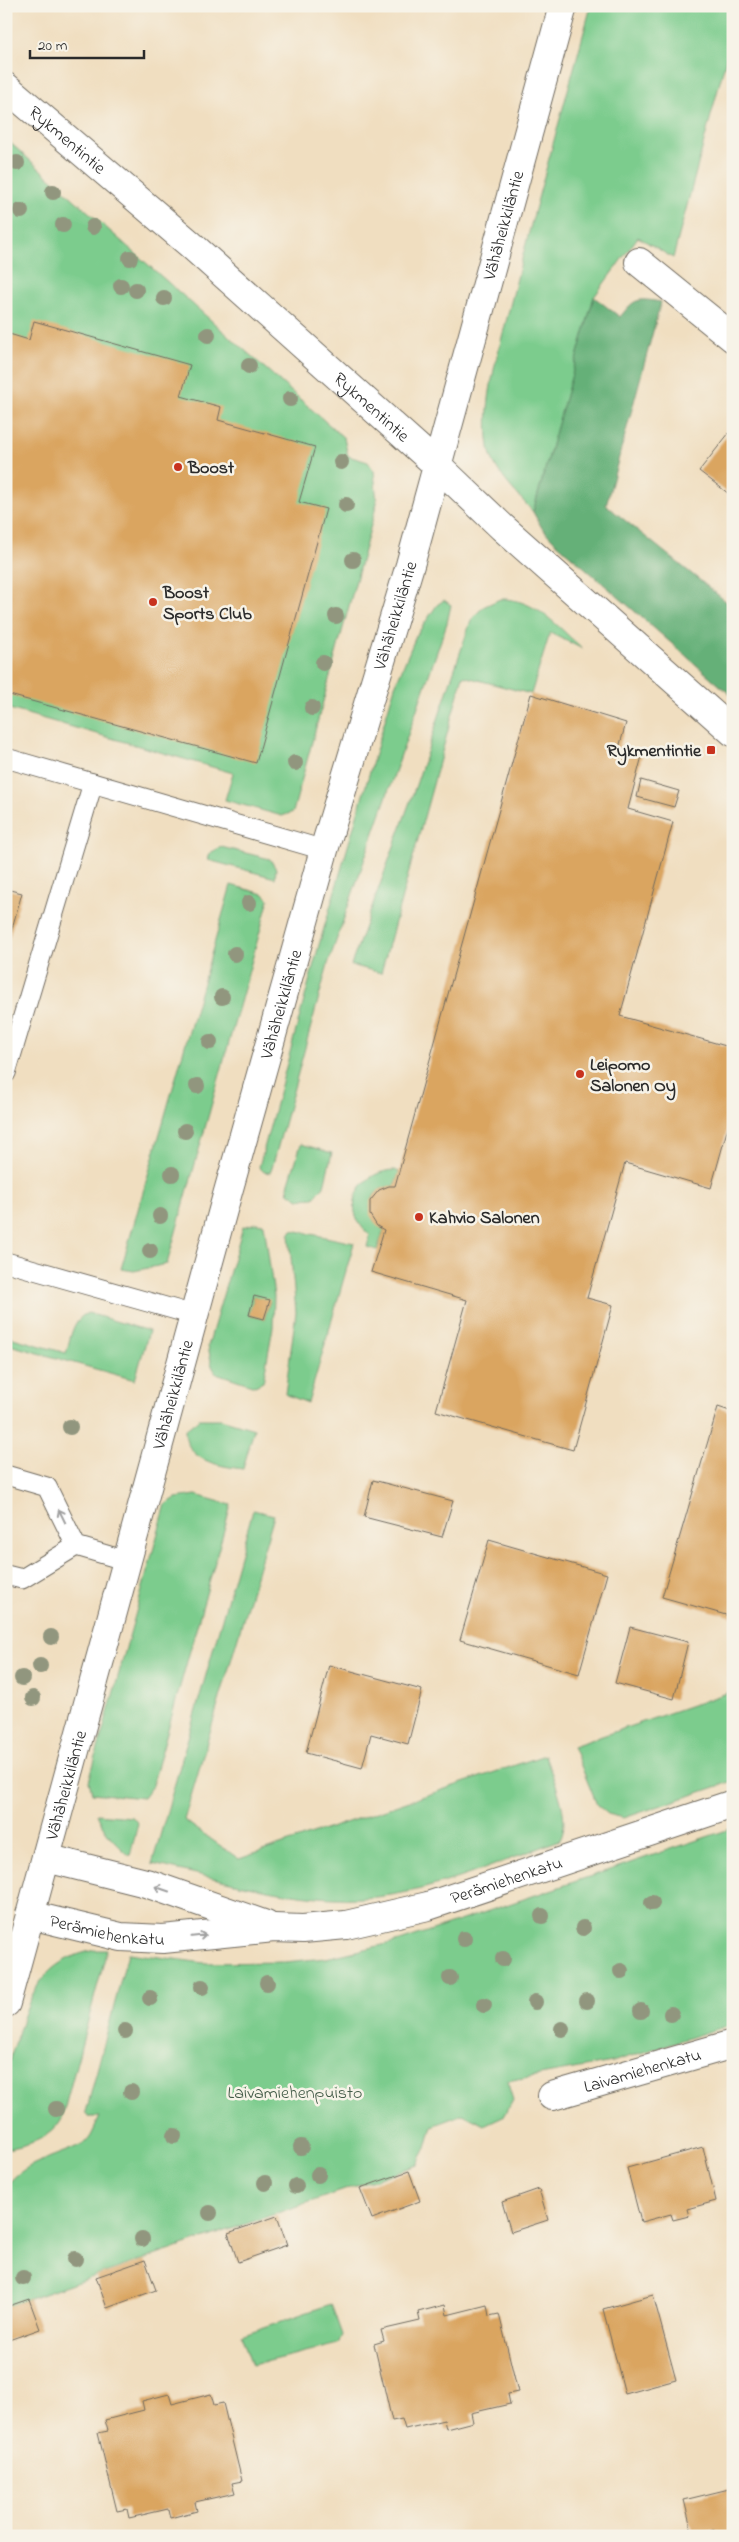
<svg xmlns="http://www.w3.org/2000/svg" width="739" height="2542" viewBox="0 0 739 2542" font-family="'Indie Flower',sans-serif">
	<style>
		.green { fill: #7ccc8d; stroke: #547c5c; fill-rule: evenodd }
		.forest { fill: #65b078; stroke: #486e52 }
		.building { fill: #daa561 }
		.lines { fill: none; stroke-linecap: round; stroke-linejoin: round }
		.service-casing { stroke: #706a5f; stroke-width: 21 }
		.minor-casing { stroke: #706a5f; stroke-width: 30 }
		.tertiary-casing { stroke: #706a5f; stroke-width: 30 }
		.service { stroke: #fff; stroke-width: 19 }
		.minor { stroke: #fff; stroke-width: 28 }
		.tertiary { stroke: #fff; stroke-width: 28 }
		.tree { fill: #91967e }
		.oneway { stroke: #a0a0a0 }
		.poi-dot { fill: #c8321e; stroke: #f7f3e8; stroke-width: 2 }
		.labels { text-anchor: middle; stroke-width: 5; stroke-linejoin: round; paint-order: stroke }
		.street-label { font-size: 18px; fill: #2b2b2b; stroke: #f7f3e8 }
		.poi-label { font-size: 18px; font-weight: bold; fill: #2b2b2b; stroke: #f7f3e8; text-anchor: start }
		.park-label { font-size: 18px; fill: #435b48; stroke: #f7f3e8 }
	</style>
	<rect width="100%" height="100%" fill="#f7f3e8"/>
	<filter id="ink" filterUnits="userSpaceOnUse"><feTurbulence type="fractalNoise" baseFrequency=".02" numOctaves="2"/><feDisplacementMap in="SourceGraphic" scale="10" xChannelSelector="R" yChannelSelector="G"/><feConvolveMatrix kernelMatrix="1 2 1 2 8 2 1 2 1" color-interpolation-filters="sRGB"/></filter>
	<filter id="wash" filterUnits="userSpaceOnUse"><feTurbulence type="fractalNoise" baseFrequency=".0096" numOctaves="4" result="noise"/><feDisplacementMap in="SourceGraphic" scale="20" xChannelSelector="R" yChannelSelector="G"/><feGaussianBlur stdDeviation="1.12" result="paint"/><feColorMatrix in="noise" values="0 0 0 0 0 0 0 0 0 0 0 0 0 0 0 0 0 1.4 0 .05"/><feComposite in="paint" operator="in"/></filter>
	<g filter="url(#wash)">
		<rect width="100%" height="100%" fill="#f0dec0"/>
		<g class="green">
			<path d="M 591,6 L 733,6 L 733,33 L 673,258 L 638,237 L 594,297 L 533,512 C 518,494 492,471 489,447 C 482,400 499,351 510,306 C 535,205 564,106 591,6 Z"/>
			<path d="M 6,139 L 344,438 L 348,456 L 368,462 L 374,471 L 377,503 L 293,812 L 282,816 L 225,800 L 233,773 L 6,708 Z"/>
			<path d="M 500,599 C 535,598 558,627 583,649 L 550,633 L 531,694 L 463,676 L 381,973 L 351,965 L 416,785 L 471,620 L 483,607 Z"/>
			<path d="M 444,600 L 451,605 L 447,623 L 328,964 L 272,1168 L 270,1173 L 264,1172 L 259,1167 L 319,945 L 395,686 L 416,636 L 437,605 Z"/>
			<path d="M 221,847 L 270,859 L 276,869 L 275,878 L 208,860 L 210,853 Z"/>
			<path d="M 231,885 L 264,894 L 269,899 L 167,1264 L 134,1271 L 121,1269 Z"/>
			<path d="M 301,1144 L 332,1153 L 324,1186 L 314,1198 L 299,1199 L 289,1193 L 288,1186 Z"/>
			<path d="M 395,1170 L 399,1172 L 395,1186 C 368,1185 361,1217 384,1230 L 377,1250 L 367,1247 L 370,1235 C 339,1211 358,1171 395,1170 Z"/>
			<path d="M 256,1223 L 264,1224 L 274,1296 L 273,1327 L 263,1382 L 255,1386 L 216,1373 L 212,1366 L 208,1346 L 243,1227 ZM 254,1296 L 270,1301 L 264,1319 L 249,1315 Z"/>
			<path d="M 292,1230 L 354,1243 L 308,1403 L 285,1394 L 296,1312 L 289,1235 Z"/>
			<path d="M 88,1313 L 149,1331 L 135,1380 L 6,1344 L 6,1336 L 66,1353 C 71,1338 72,1319 88,1313 Z"/>
			<path d="M 199,1419 L 221,1419 L 254,1429 L 243,1469 C 219,1466 185,1461 185,1430 Z"/>
			<path d="M 196,1495 L 231,1505 L 152,1786 L 143,1798 L 92,1793 L 89,1781 L 166,1504 L 176,1498 Z"/>
			<path d="M 253,1510 L 274,1515 L 184,1820 L 239,1859 L 545,1755 C 553,1779 572,1818 560,1840 C 505,1860 449,1886 391,1895 C 311,1908 229,1880 152,1864 Z"/>
			<path d="M 733,1691 L 733,1781 L 624,1818 L 608,1814 L 597,1805 L 573,1746 Z"/>
			<path d="M 97,1814 L 132,1817 L 138,1823 L 130,1856 C 116,1844 104,1832 97,1814 Z"/>
			<path d="M 733,1828 L 733,2024 L 612,2062 L 507,2081 L 513,2100 L 505,2115 L 484,2125 L 463,2114 L 432,2126 L 426,2148 L 417,2165 L 6,2307 L 6,2187 C 24,2160 61,2157 87,2141 C 92,2137 96,2124 100,2117 L 90,2117 L 86,2112 L 128,1953 L 204,1963 L 285,1962 L 326,1958 L 400,1941 Z"/>
			<path d="M 95,1950 L 107,1950 L 62,2118 C 50,2139 29,2145 6,2149 C 6,2125 3,2099 6,2075 C 8,2063 13,2050 17,2038 C 30,1992 43,1960 95,1950 Z"/>
			<path d="M 331,2304 L 342,2335 L 338,2344 L 252,2365 L 241,2335 Z"/>
		</g>
		<path class="forest" d="M 594,297 L 620,317 C 635,298 637,298 661,302 L 606,505 L 733,607 L 733,697 L 554,541 L 542,528 L 533,512 Z"/>
		<g id="blocks">
			<g class="building">
				<path d="M 34,321 L 190,365 L 181,396 L 221,407 L 218,420 L 315,447 L 299,502 L 326,509 L 256,763 L 6,694 L 6,333 L 29,340 Z"/>
				<path d="M 733,428 L 733,497 L 699,471 Z"/>
				<path d="M 531,694 L 626,723 L 619,748 L 642,756 L 628,809 L 673,822 L 620,1016 L 733,1048 L 733,1109 L 711,1188 L 625,1163 L 587,1298 L 613,1305 L 573,1450 L 436,1411 L 467,1300 L 371,1272 L 384,1230 L 377,1226 L 370,1215 L 370,1201 L 379,1190 L 389,1186 L 395,1186 Z"/>
				<path d="M 641,780 L 679,791 L 674,807 L 637,797 Z"/>
				<path d="M 6,889 L 22,893 L 7,946 L 6,946 Z"/>
				<path d="M 254,1296 L 270,1300 L 264,1319 L 249,1315 Z"/>
				<path d="M 718,1407 L 733,1412 L 733,1617 L 662,1597 Z"/>
				<path d="M 373,1480 L 453,1501 L 442,1537 L 364,1517 Z"/>
				<path d="M 489,1540 L 607,1574 L 579,1674 L 460,1640 Z"/>
				<path d="M 630,1627 L 688,1642 L 674,1699 L 615,1683 Z"/>
				<path d="M 329,1665 L 422,1690 L 408,1744 L 371,1734 L 362,1768 L 306,1753 Z"/>
				<path d="M 703,2147 L 716,2201 L 687,2209 L 689,2216 L 673,2220 L 671,2214 L 641,2222 L 627,2168 Z"/>
				<path d="M 409,2171 L 420,2201 L 372,2219 L 360,2188 Z"/>
				<path d="M 539,2189 L 548,2220 L 511,2232 L 502,2202 Z"/>
				<path d="M 277,2216 L 287,2245 L 238,2262 L 228,2233 Z"/>
				<path d="M 145,2260 L 156,2290 L 107,2308 L 96,2277 Z"/>
				<path d="M 653,2295 L 676,2380 L 625,2394 L 603,2309 Z"/>
				<path d="M 29,2299 L 40,2329 L 6,2341 L 6,2307 Z"/>
				<path d="M 445,2305 L 447,2315 L 487,2305 L 489,2316 L 499,2314 L 518,2392 L 508,2394 L 510,2404 L 471,2413 L 473,2422 L 446,2429 L 444,2420 L 405,2429 L 402,2419 L 392,2421 L 374,2344 L 384,2341 L 381,2330 L 420,2321 L 418,2312 Z"/>
				<path d="M 169,2394 L 172,2404 L 211,2394 L 214,2405 L 223,2403 L 242,2481 L 232,2483 L 235,2493 L 195,2502 L 197,2511 L 170,2518 L 168,2509 L 129,2518 L 127,2509 L 117,2511 L 98,2433 L 108,2431 L 105,2420 L 144,2410 L 142,2401 Z"/>
				<path d="M 733,2488 L 733,2536 L 716,2536 L 714,2530 L 693,2535 L 684,2500 Z"/>
			</g>
		</g>
	</g>
	<g filter="url(#ink)">
		<use href="#blocks" fill-opacity="0" stroke="#706a5f" stroke-width="1"/>
		<g class="lines">
			<g class="service-casing">
				<g id="service">
					<path d="M 6,758 L 324,850"/>
					<path d="M 6,1073 L 93,783"/>
					<path d="M 6,1262 L 194,1315"/>
					<path d="M 6,1475 L 47,1487 L 76,1546 L 127,1561"/>
					<path d="M 6,1575 L 22,1579 L 76,1546"/>
				</g>
			</g>
			<g class="minor-casing">
				<g id="minor">
					<path id="s1" d="M 6,87 L 190,244 L 437,465 L 502,527 L 733,732"/>
					<path d="M 639,262 L 733,338"/>
					<path id="s2" d="M 552,2096 L 733,2044"/>
				</g>
			</g>
			<g class="tertiary-casing">
				<g id="tertiary">
					<path d="M 46,1858 L 146,1883 L 266,1925"/>
					<path id="s3" d="M 30,1915 L 121,1937 L 163,1939 L 274,1928 L 303,1929 L 346,1925 L 428,1906 L 733,1804"/>
					<path id="s4" d="M 6,2003 L 226,1199 L 324,850 L 410,565 L 563,6"/>
				</g>
			</g>
			<use href="#service" class="service"/>
			<use href="#minor" class="minor"/>
			<use href="#tertiary" class="tertiary"/>
		</g>
		<g class="tree">
			<circle cx="17" cy="163" r="8"/>
			<circle cx="53" cy="192" r="8"/>
			<circle cx="21" cy="211" r="8"/>
			<circle cx="63" cy="225" r="8"/>
			<circle cx="93" cy="227" r="8"/>
			<circle cx="130" cy="258" r="8"/>
			<circle cx="121" cy="286" r="8"/>
			<circle cx="136" cy="290" r="8"/>
			<circle cx="164" cy="298" r="8"/>
			<circle cx="208" cy="335" r="8"/>
			<circle cx="249" cy="366" r="8"/>
			<circle cx="290" cy="399" r="8"/>
			<circle cx="341" cy="462" r="8"/>
			<circle cx="346" cy="505" r="8"/>
			<circle cx="353" cy="560" r="8"/>
			<circle cx="336" cy="616" r="8"/>
			<circle cx="323" cy="663" r="8"/>
			<circle cx="312" cy="708" r="8"/>
			<circle cx="295" cy="763" r="8"/>
			<circle cx="249" cy="903" r="8"/>
			<circle cx="235" cy="954" r="8"/>
			<circle cx="222" cy="997" r="8"/>
			<circle cx="210" cy="1042" r="8"/>
			<circle cx="197" cy="1086" r="8"/>
			<circle cx="185" cy="1131" r="8"/>
			<circle cx="172" cy="1174" r="8"/>
			<circle cx="160" cy="1216" r="8"/>
			<circle cx="150" cy="1251" r="8"/>
			<circle cx="70" cy="1427" r="8"/>
			<circle cx="51" cy="1637" r="8"/>
			<circle cx="40" cy="1666" r="8"/>
			<circle cx="22" cy="1678" r="8"/>
			<circle cx="33" cy="1698" r="8"/>
			<circle cx="652" cy="1903" r="8"/>
			<circle cx="542" cy="1916" r="8"/>
			<circle cx="583" cy="1928" r="8"/>
			<circle cx="464" cy="1939" r="8"/>
			<circle cx="503" cy="1959" r="8"/>
			<circle cx="621" cy="1971" r="8"/>
			<circle cx="450" cy="1978" r="8"/>
			<circle cx="267" cy="1983" r="8"/>
			<circle cx="202" cy="1987" r="8"/>
			<circle cx="150" cy="1998" r="8"/>
			<circle cx="587" cy="2001" r="8"/>
			<circle cx="535" cy="2002" r="8"/>
			<circle cx="484" cy="2005" r="8"/>
			<circle cx="641" cy="2011" r="8"/>
			<circle cx="671" cy="2014" r="8"/>
			<circle cx="562" cy="2029" r="8"/>
			<circle cx="125" cy="2031" r="8"/>
			<circle cx="131" cy="2092" r="8"/>
			<circle cx="56" cy="2109" r="8"/>
			<circle cx="174" cy="2136" r="8"/>
			<circle cx="301" cy="2147" r="8"/>
			<circle cx="318" cy="2175" r="8"/>
			<circle cx="265" cy="2183" r="8"/>
			<circle cx="296" cy="2186" r="8"/>
			<circle cx="210" cy="2213" r="8"/>
			<circle cx="142" cy="2239" r="8"/>
			<circle cx="75" cy="2259" r="8"/>
			<circle cx="23" cy="2278" r="8"/>
		</g>
		<defs><path id="oneway-shaft" d="M-6 0H5M1.5-3L5.5 0L1.5 3" fill="none" stroke-width="1.6" stroke-linecap="round" stroke-linejoin="round" transform="scale(1.25)"/></defs>
		<g class="oneway">
			<use href="#oneway-shaft" transform="translate(62 1516) rotate(-116)"/>
			<use href="#oneway-shaft" transform="translate(162 1889) rotate(-161)"/>
			<use href="#oneway-shaft" transform="translate(199 1936) rotate(-6)"/>
		</g>
	</g>
	<g class="poi-dot">
		<circle cx="178" cy="467" r="5"/>
		<circle cx="153" cy="602" r="5"/>
		<rect x="706" y="745" width="10" height="10" rx="2.5"/>
		<circle cx="580" cy="1074" r="5"/>
		<circle cx="419" cy="1217" r="5"/>
	</g>
	<g class="labels">
		<g class="street-label">
			<text dy="6" stroke="none"><textPath href="#s1" startOffset="81">Rykmentintie</textPath></text>
			<text dy="6" stroke="none"><textPath href="#s4" startOffset="1846">Vähäheikkiläntie</textPath></text>
			<text dy="6" stroke="none"><textPath href="#s1" startOffset="486">Rykmentintie</textPath></text>
			<text dy="6" stroke="none"><textPath href="#s4" startOffset="1441">Vähäheikkiläntie</textPath></text>
			<text dy="6" stroke="none"><textPath href="#s4" startOffset="1036">Vähäheikkiläntie</textPath></text>
			<text dy="6" stroke="none"><textPath href="#s4" startOffset="631">Vähäheikkiläntie</textPath></text>
			<text dy="6" stroke="none"><textPath href="#s4" startOffset="226">Vähäheikkiläntie</textPath></text>
			<text dy="6" stroke="none"><textPath href="#s3" startOffset="486">Perämiehenkatu</textPath></text>
			<text dy="6" stroke="none"><textPath href="#s3" startOffset="79">Perämiehenkatu</textPath></text>
			<text dy="6" stroke="none"><textPath href="#s2" startOffset="94">Laivamiehenkatu</textPath></text>
		</g>
		<g class="poi-label">
			<text x="188" y="473">Boost</text>
			<text x="163" y="598">Boost<tspan x="163" dy="21">Sports Club</tspan></text>
			<text x="701" y="756" text-anchor="end">Rykmentintie</text>
			<text x="590" y="1070">Leipomo<tspan x="590" dy="21">Salonen Oy</tspan></text>
			<text x="429" y="1223">Kahvio Salonen</text>
		</g>
		<g class="park-label">
			<text x="295" y="2098">Laivamiehenpuisto</text>
		</g>
	</g>
	<rect width="739" height="2542" fill="none" stroke="#f7f3e8" stroke-width="25"/>
	<path d="M30 50v8h114v-8" fill="none" stroke="#2b2b2b" stroke-width="2.5"/>
	<text x="38" y="50" font-size="15" fill="#2b2b2b" stroke="#f7f3e8" stroke-width="4" paint-order="stroke">20 m</text>
</svg>
